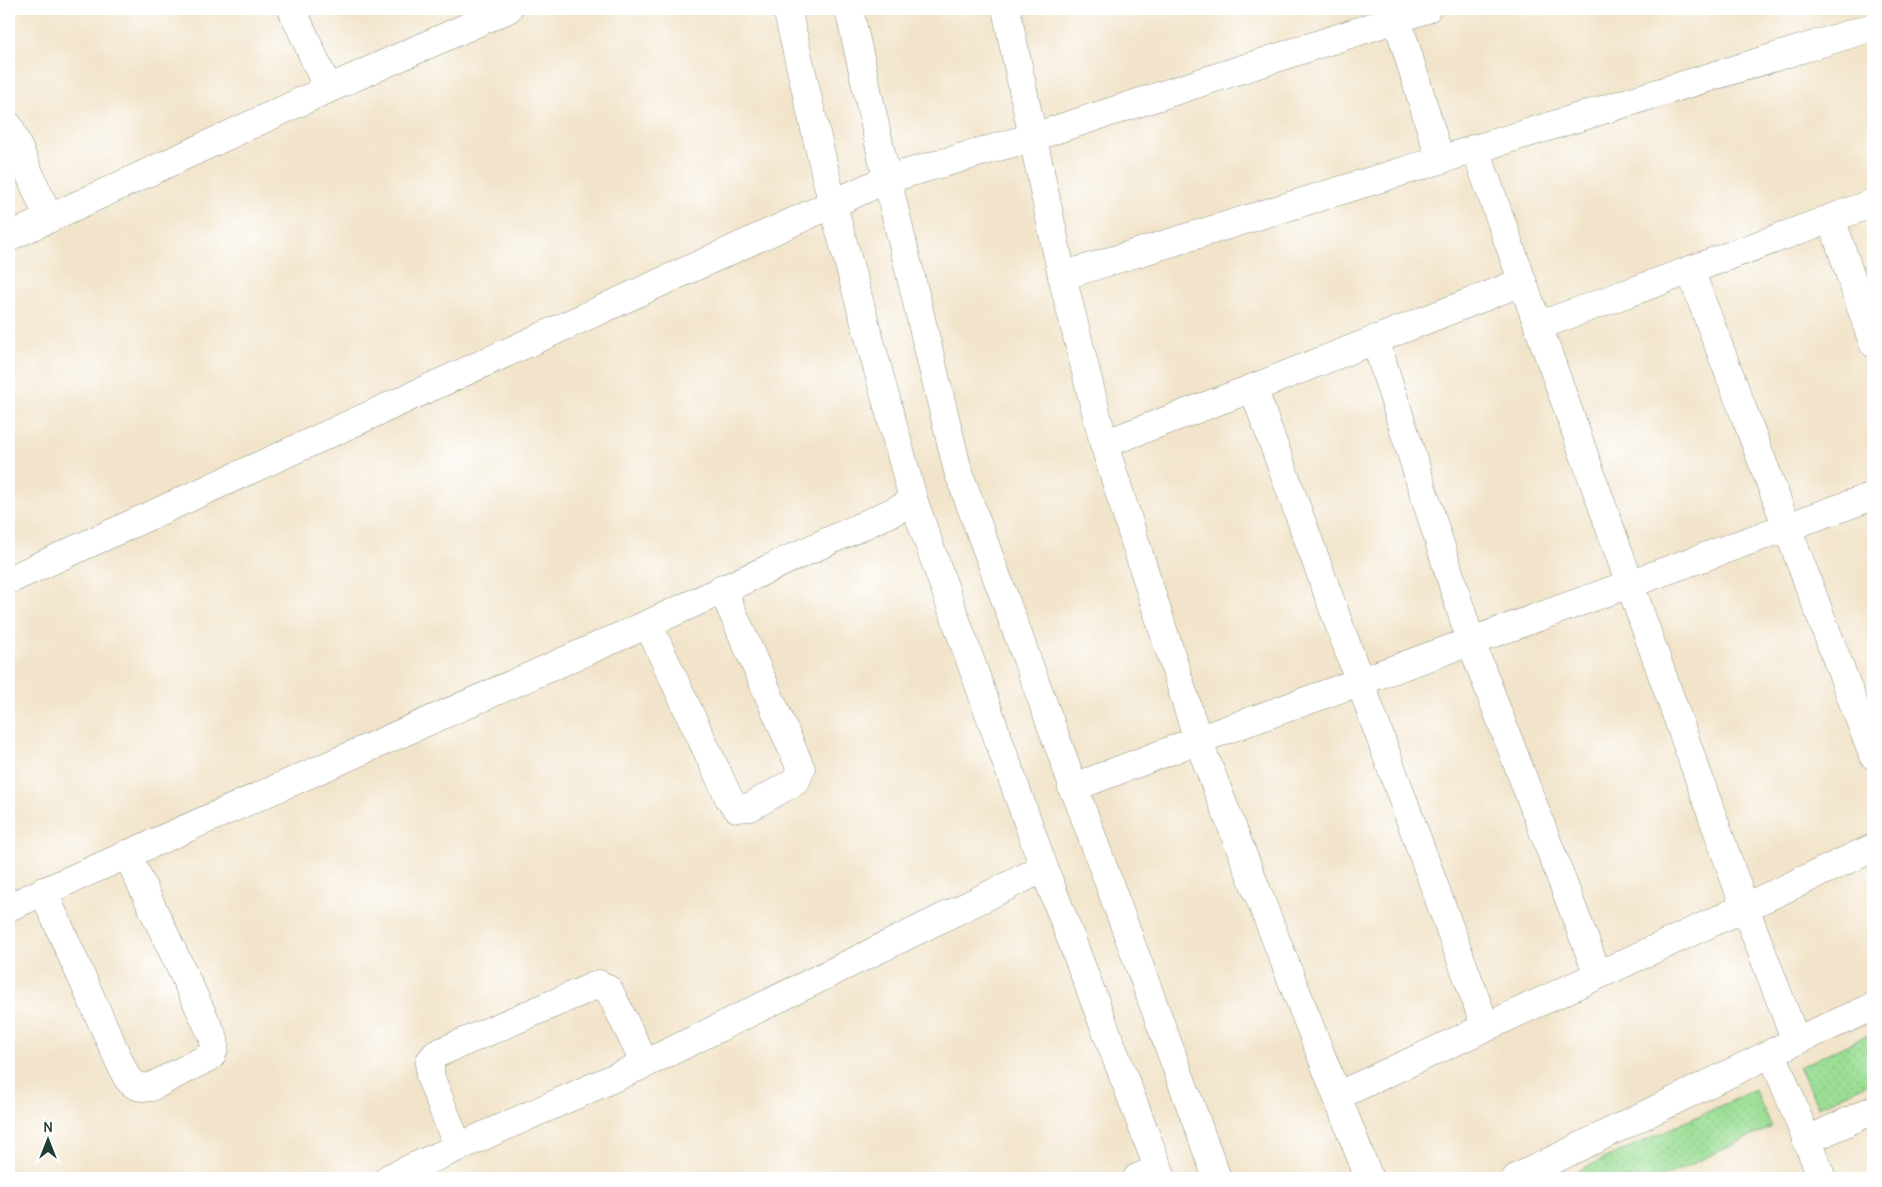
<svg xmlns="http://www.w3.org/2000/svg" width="1882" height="1187" viewBox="0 0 1882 1187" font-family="Delius,sans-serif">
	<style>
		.garden { fill: url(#garden-dots); stroke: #5d8e64 }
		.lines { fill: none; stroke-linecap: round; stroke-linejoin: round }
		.minor-casing { stroke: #88907f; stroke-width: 29 }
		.minor { stroke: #fff; stroke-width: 28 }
	</style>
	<defs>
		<pattern id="garden-dots" width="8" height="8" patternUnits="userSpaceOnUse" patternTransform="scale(1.25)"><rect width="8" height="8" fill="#9bde95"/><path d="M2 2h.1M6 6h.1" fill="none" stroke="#85bf81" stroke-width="1.8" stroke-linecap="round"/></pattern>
	</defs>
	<rect width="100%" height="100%" fill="#fff"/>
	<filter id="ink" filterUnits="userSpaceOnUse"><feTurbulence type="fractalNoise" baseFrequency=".02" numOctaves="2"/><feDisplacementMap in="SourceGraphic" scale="10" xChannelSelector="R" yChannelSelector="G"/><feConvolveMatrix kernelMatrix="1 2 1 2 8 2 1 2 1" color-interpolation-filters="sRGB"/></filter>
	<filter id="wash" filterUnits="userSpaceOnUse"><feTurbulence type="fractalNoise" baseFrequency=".0096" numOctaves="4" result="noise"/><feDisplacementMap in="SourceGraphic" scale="20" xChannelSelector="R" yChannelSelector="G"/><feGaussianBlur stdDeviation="1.12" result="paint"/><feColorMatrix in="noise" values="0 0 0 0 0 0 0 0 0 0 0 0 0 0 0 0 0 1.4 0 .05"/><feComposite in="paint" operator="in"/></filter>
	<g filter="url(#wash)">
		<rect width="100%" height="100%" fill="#f2e4ca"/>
		<g class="garden">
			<path d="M 1873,1033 L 1873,1081 L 1818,1107 L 1799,1067 Z"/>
			<path d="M 1755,1090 L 1772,1127 L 1661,1178 L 1562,1178 Z"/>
		</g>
	</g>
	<g filter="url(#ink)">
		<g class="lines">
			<g class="minor-casing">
				<g id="minor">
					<path d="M 292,9 L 328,89"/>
					<path d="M 787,9 L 832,202 L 914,502 L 1044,868 L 1162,1178"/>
					<path d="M 849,9 L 887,179 L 958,471 L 1217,1178"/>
					<path d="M 1006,9 L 1062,276 L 1104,444 L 1198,740 L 1369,1178"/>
					<path d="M 1394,9 L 1440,159"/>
					<path d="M 9,126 L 49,219"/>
					<path d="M 1475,148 L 1745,908 L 1796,1041"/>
					<path d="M 1831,218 L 1873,343"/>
					<path d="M 9,237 L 328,89 L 508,9"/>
					<path d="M 1690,270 L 1873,755"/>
					<path d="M 1062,276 L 1873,27"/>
					<path d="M 1538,326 L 1873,203"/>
					<path d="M 1375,339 L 1471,642 L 1598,975"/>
					<path d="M 1253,388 L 1486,1028"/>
					<path d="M 1104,444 L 1253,388 L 1522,282"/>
					<path d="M 9,580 L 887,179 L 1033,137 L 1427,9"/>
					<path d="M 648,624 L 730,800 L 737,808 L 750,807 L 796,781 L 801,769 L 722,588"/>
					<path d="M 1072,788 L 1198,740 L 1873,496"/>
					<path d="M 43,891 L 125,1074 C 131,1085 137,1088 151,1087 L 211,1056 L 214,1049 L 214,1039 L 127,854"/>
					<path d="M 9,907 L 648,624 L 914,502"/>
					<path d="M 1772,1053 L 1822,1178"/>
					<path d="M 1337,1096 L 1873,848"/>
					<path d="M 1806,1141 L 1873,1110"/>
					<path d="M 458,1147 L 430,1076 L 430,1061 L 436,1054 L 599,984 L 609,990 L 645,1064"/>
					<path d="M 389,1178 L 645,1064 L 1044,868"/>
					<path d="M 1137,1178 L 1159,1169"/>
					<path d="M 1516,1178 L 1796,1041 L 1873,1007"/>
				</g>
			</g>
			<use href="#minor" class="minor"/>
		</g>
	</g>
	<rect width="1882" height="1187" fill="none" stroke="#fff" stroke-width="30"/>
	<g transform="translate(48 1140)" stroke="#ffffff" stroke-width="4" paint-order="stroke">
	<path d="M0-4L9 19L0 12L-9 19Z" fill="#1f3d34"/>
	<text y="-8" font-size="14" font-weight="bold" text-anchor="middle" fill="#1f3d34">N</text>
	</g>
</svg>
